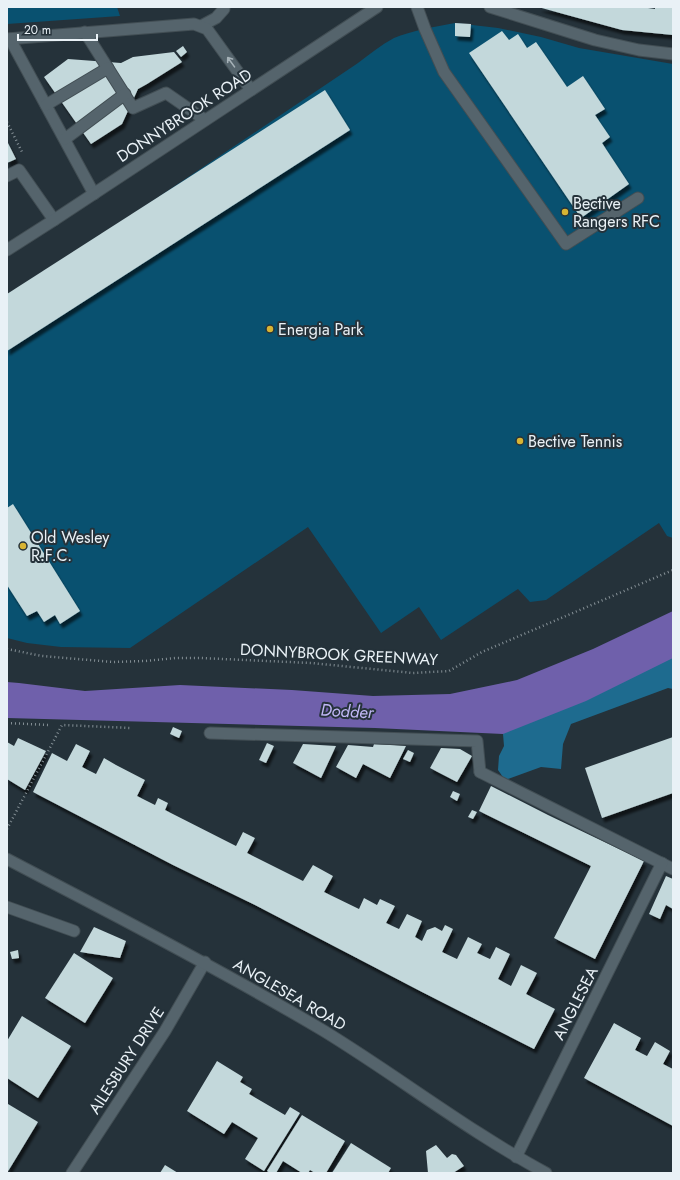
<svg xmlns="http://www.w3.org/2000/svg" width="680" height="1180" viewBox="0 0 680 1180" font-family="Jost,sans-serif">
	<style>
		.green { fill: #095170 }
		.forest { fill: #1e6b8f }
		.water { fill: #6f60ab }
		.building { fill: #c3d8db; filter: url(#shadow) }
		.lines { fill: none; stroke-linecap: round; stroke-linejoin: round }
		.service-casing { stroke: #424e54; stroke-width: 13 }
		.minor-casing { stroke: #424e54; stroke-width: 13 }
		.secondary-casing { stroke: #424e54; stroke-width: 13 }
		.path { stroke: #859096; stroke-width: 2.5; stroke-dasharray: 1 3; stroke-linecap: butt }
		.service { stroke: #55646c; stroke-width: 11 }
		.minor { stroke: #55646c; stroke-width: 11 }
		.secondary { stroke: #55646c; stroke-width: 11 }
		.oneway { stroke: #a6b2b8 }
		.poi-dot { fill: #d8b434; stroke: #25323a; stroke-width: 1.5 }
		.labels { text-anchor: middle; stroke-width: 4; stroke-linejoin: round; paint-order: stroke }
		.street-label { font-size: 16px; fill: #e9f1f6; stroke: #25323a }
		.poi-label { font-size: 16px; fill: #e9f1f6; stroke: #25323a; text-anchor: start }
		.water-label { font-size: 17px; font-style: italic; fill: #c0b7f5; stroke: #25323a }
	</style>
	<defs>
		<filter id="shadow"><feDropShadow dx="2.5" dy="4.5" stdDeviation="1" flood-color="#0009"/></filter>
	</defs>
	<rect width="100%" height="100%" fill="#25323a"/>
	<g class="green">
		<path d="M 7,7 L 117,7 L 120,16 L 7,24 Z"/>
		<path d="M 455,23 L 498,28 L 541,37 L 579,48 L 673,64 L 673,538 L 667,536 L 659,523 L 546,600 L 530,602 L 518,589 L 441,640 L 419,607 L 381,633 L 308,527 L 130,648 L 61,647 L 27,643 L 7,638 L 7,299 L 358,63 C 370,54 381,45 394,38 C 410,31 438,26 455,23 Z"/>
	</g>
	<path class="forest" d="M 673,657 L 673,689 L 668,688 L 571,724 L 563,744 L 561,769 L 541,767 L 505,780 L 498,770 L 499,756 L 504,746 L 503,734 L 507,723 Z"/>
	<path class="water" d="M 673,611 L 673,658 L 586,701 L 503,734 L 375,728 L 7,718 L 7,682 L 19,683 L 85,691 L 180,685 L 292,690 L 373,696 L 450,694 L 517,680 L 593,649 Z"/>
	<g class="building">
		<path d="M 538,7 L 641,7 L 655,9 L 655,7 L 673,7 L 673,35 L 622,30 Z"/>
		<path d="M 455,23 L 471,24 L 470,37 L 455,36 Z"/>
		<path d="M 502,31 L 509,40 L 518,34 L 527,48 L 536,42 L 567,87 L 583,76 L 605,109 L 595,115 L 610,137 L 602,143 L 629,184 L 581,218 L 469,53 Z"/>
		<path d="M 183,46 L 187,52 L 181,57 L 176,51 Z"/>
		<path d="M 174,52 L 182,62 L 147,84 L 138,89 L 122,124 L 91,144 L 44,77 L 68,59 L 121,63 L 133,57 Z"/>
		<path d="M 325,90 L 350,130 L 7,351 L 7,294 Z"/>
		<path d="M 7,141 L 16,159 L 7,163 Z"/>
		<path d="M 13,504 L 80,611 L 60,624 L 55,615 L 44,622 L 37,611 L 27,616 L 7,585 L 7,508 Z"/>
		<path d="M 173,727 L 182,731 L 179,738 L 170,734 Z"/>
		<path d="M 673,737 L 673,793 L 602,818 L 585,768 Z"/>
		<path d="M 18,738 L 46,751 L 25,790 L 7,779 L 7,742 L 14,746 Z"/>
		<path d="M 267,743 L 274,746 L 266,763 L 259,760 Z"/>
		<path d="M 76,744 L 90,751 L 82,767 L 96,774 L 104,758 L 116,765 L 145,780 L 137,796 L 155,805 L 158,798 L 168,803 L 165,810 L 236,846 L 243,832 L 255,838 L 247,853 L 303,881 L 313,865 L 333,876 L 324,892 L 359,909 L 364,898 L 377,905 L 380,899 L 395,906 L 386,923 L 399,929 L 407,914 L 422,921 L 415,937 L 422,941 L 427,930 L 435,927 L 442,931 L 445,925 L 453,929 L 442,952 L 457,959 L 468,937 L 482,944 L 477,953 L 490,959 L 496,947 L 510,954 L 498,979 L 511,986 L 521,965 L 537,973 L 526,994 L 555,1009 L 534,1049 L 422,992 L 255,905 L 173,865 L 33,792 L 52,753 L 67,761 Z"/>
		<path d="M 303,744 L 336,746 L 321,778 L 293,763 Z"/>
		<path d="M 374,744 L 406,746 L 390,778 L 363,764 L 356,778 L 336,767 L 348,745 L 373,747 Z"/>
		<path d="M 441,748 L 460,749 L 472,756 L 457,782 L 430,768 Z"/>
		<path d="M 408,750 L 414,753 L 410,762 L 403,759 Z"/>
		<path d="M 491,786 L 548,815 L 644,861 L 595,959 L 554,938 L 591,866 L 479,811 Z"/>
		<path d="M 453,791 L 460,794 L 457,801 L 450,797 Z"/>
		<path d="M 472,810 L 477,812 L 473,819 L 468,817 Z"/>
		<path d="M 666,876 L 673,879 L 673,909 L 666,905 L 660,919 L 649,914 Z"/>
		<path d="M 94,927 L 126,941 L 120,958 L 80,952 Z"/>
		<path d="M 18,950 L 19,958 L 12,959 L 10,952 Z"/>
		<path d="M 74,953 L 113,978 L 85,1023 L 45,998 Z"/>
		<path d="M 22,1016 L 71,1046 L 38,1098 L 7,1078 L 7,1041 Z"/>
		<path d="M 614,1023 L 641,1038 L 635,1050 L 647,1056 L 655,1042 L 670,1051 L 663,1064 L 673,1069 L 673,1126 L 584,1078 Z"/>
		<path d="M 217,1061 L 243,1077 L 240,1082 L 252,1089 L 249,1094 L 285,1115 L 290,1107 L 300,1113 L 264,1171 L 245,1159 L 258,1138 L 232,1122 L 224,1134 L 187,1111 Z"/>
		<path d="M 8,1104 L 38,1122 L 7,1173 L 7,1107 Z"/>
		<path d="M 302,1115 L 345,1141 L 326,1173 L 315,1173 L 310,1170 L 308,1173 L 302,1173 L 283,1161 L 276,1173 L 270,1173 L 267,1171 Z"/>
		<path d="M 351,1143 L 391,1168 L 388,1173 L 332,1173 Z"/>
		<path d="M 436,1145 L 447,1158 L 452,1154 L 456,1155 L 464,1166 L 453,1173 L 428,1173 L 426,1151 Z"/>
		<path d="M 165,1165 L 178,1173 L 160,1173 Z"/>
	</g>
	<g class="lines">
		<g class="service-casing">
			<g id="service">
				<path d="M 417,7 L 425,29 L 444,72 L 566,244 L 638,198"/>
				<path d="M 201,26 L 216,18 L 224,9 L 224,7"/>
				<path d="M 85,32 L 133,108 L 166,93 L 205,120"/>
				<path d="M 10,39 L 94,194"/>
				<path d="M 46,105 L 108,68"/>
				<path d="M 65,139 L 125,94"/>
				<path d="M 7,176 L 19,170 L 54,220"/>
				<path d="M 210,733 L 477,741 L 480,772"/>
				<path d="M 7,907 L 74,931"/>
			</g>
		</g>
		<g class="minor-casing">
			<g id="minor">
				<path d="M 490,7 L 595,40 L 639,50 L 673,54"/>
				<path d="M 7,39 L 194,24 L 207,29 L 251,90"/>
				<path d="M 480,772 L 673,869"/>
				<path d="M 516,1157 L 662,863"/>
				<path d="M 72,1173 L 165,1031 L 205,962"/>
			</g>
		</g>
		<g class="secondary-casing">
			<g id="secondary">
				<path d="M 7,250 L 54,220 L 377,7"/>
				<path d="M 7,859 C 44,878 81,898 118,917 C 188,954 257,991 324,1031 C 399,1077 468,1131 546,1173"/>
			</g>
		</g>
		<g class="path">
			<path d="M 7,122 L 22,152"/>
			<path d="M 7,649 L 42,656 L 113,662 L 145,661 L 176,658 L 201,658 L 311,663 L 413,673 L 449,671 L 482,652 L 673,570"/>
			<path d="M 7,723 L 49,725"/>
			<path d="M 7,829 L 62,725 L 131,728"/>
		</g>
		<use href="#service" class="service"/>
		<use href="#minor" class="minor"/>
		<use href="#secondary" class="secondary"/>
	</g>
	<defs><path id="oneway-shaft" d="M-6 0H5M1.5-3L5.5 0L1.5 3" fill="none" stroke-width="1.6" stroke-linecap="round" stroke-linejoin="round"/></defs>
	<use class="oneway" href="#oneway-shaft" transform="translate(231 62) rotate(-126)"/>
	<g class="poi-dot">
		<circle cx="565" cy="212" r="4"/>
		<circle cx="270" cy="329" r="4"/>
		<circle cx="520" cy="441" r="4"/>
		<circle cx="23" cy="546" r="4"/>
	</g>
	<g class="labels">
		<g class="street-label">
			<text transform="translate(184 115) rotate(-33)" y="6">DONNYBROOK ROAD</text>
			<text transform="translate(339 654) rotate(3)" y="6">DONNYBROOK GREENWAY</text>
			<text transform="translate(290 994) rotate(30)" y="6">ANGLESEA ROAD</text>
			<text transform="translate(575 1003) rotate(-63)" y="6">ANGLESEA</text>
			<text transform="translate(126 1060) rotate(-57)" y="6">AILESBURY DRIVE</text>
		</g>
		<g class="poi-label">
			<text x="573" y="209">Bective<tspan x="573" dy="18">Rangers RFC</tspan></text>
			<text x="278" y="335">Energia Park</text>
			<text x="528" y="447">Bective Tennis</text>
			<text x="31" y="543">Old Wesley<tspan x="31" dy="18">R.F.C.</tspan></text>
		</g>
		<g class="water-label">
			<text transform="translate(347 711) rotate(3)" y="6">Dodder</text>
		</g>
	</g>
	<rect width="680" height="1180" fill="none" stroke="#e9f1f6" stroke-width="16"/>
	<path d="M18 34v6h79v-6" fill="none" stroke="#e9f1f6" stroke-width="2"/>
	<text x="24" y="34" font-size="12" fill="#e9f1f6" stroke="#25323a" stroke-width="3" paint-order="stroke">20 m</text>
</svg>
